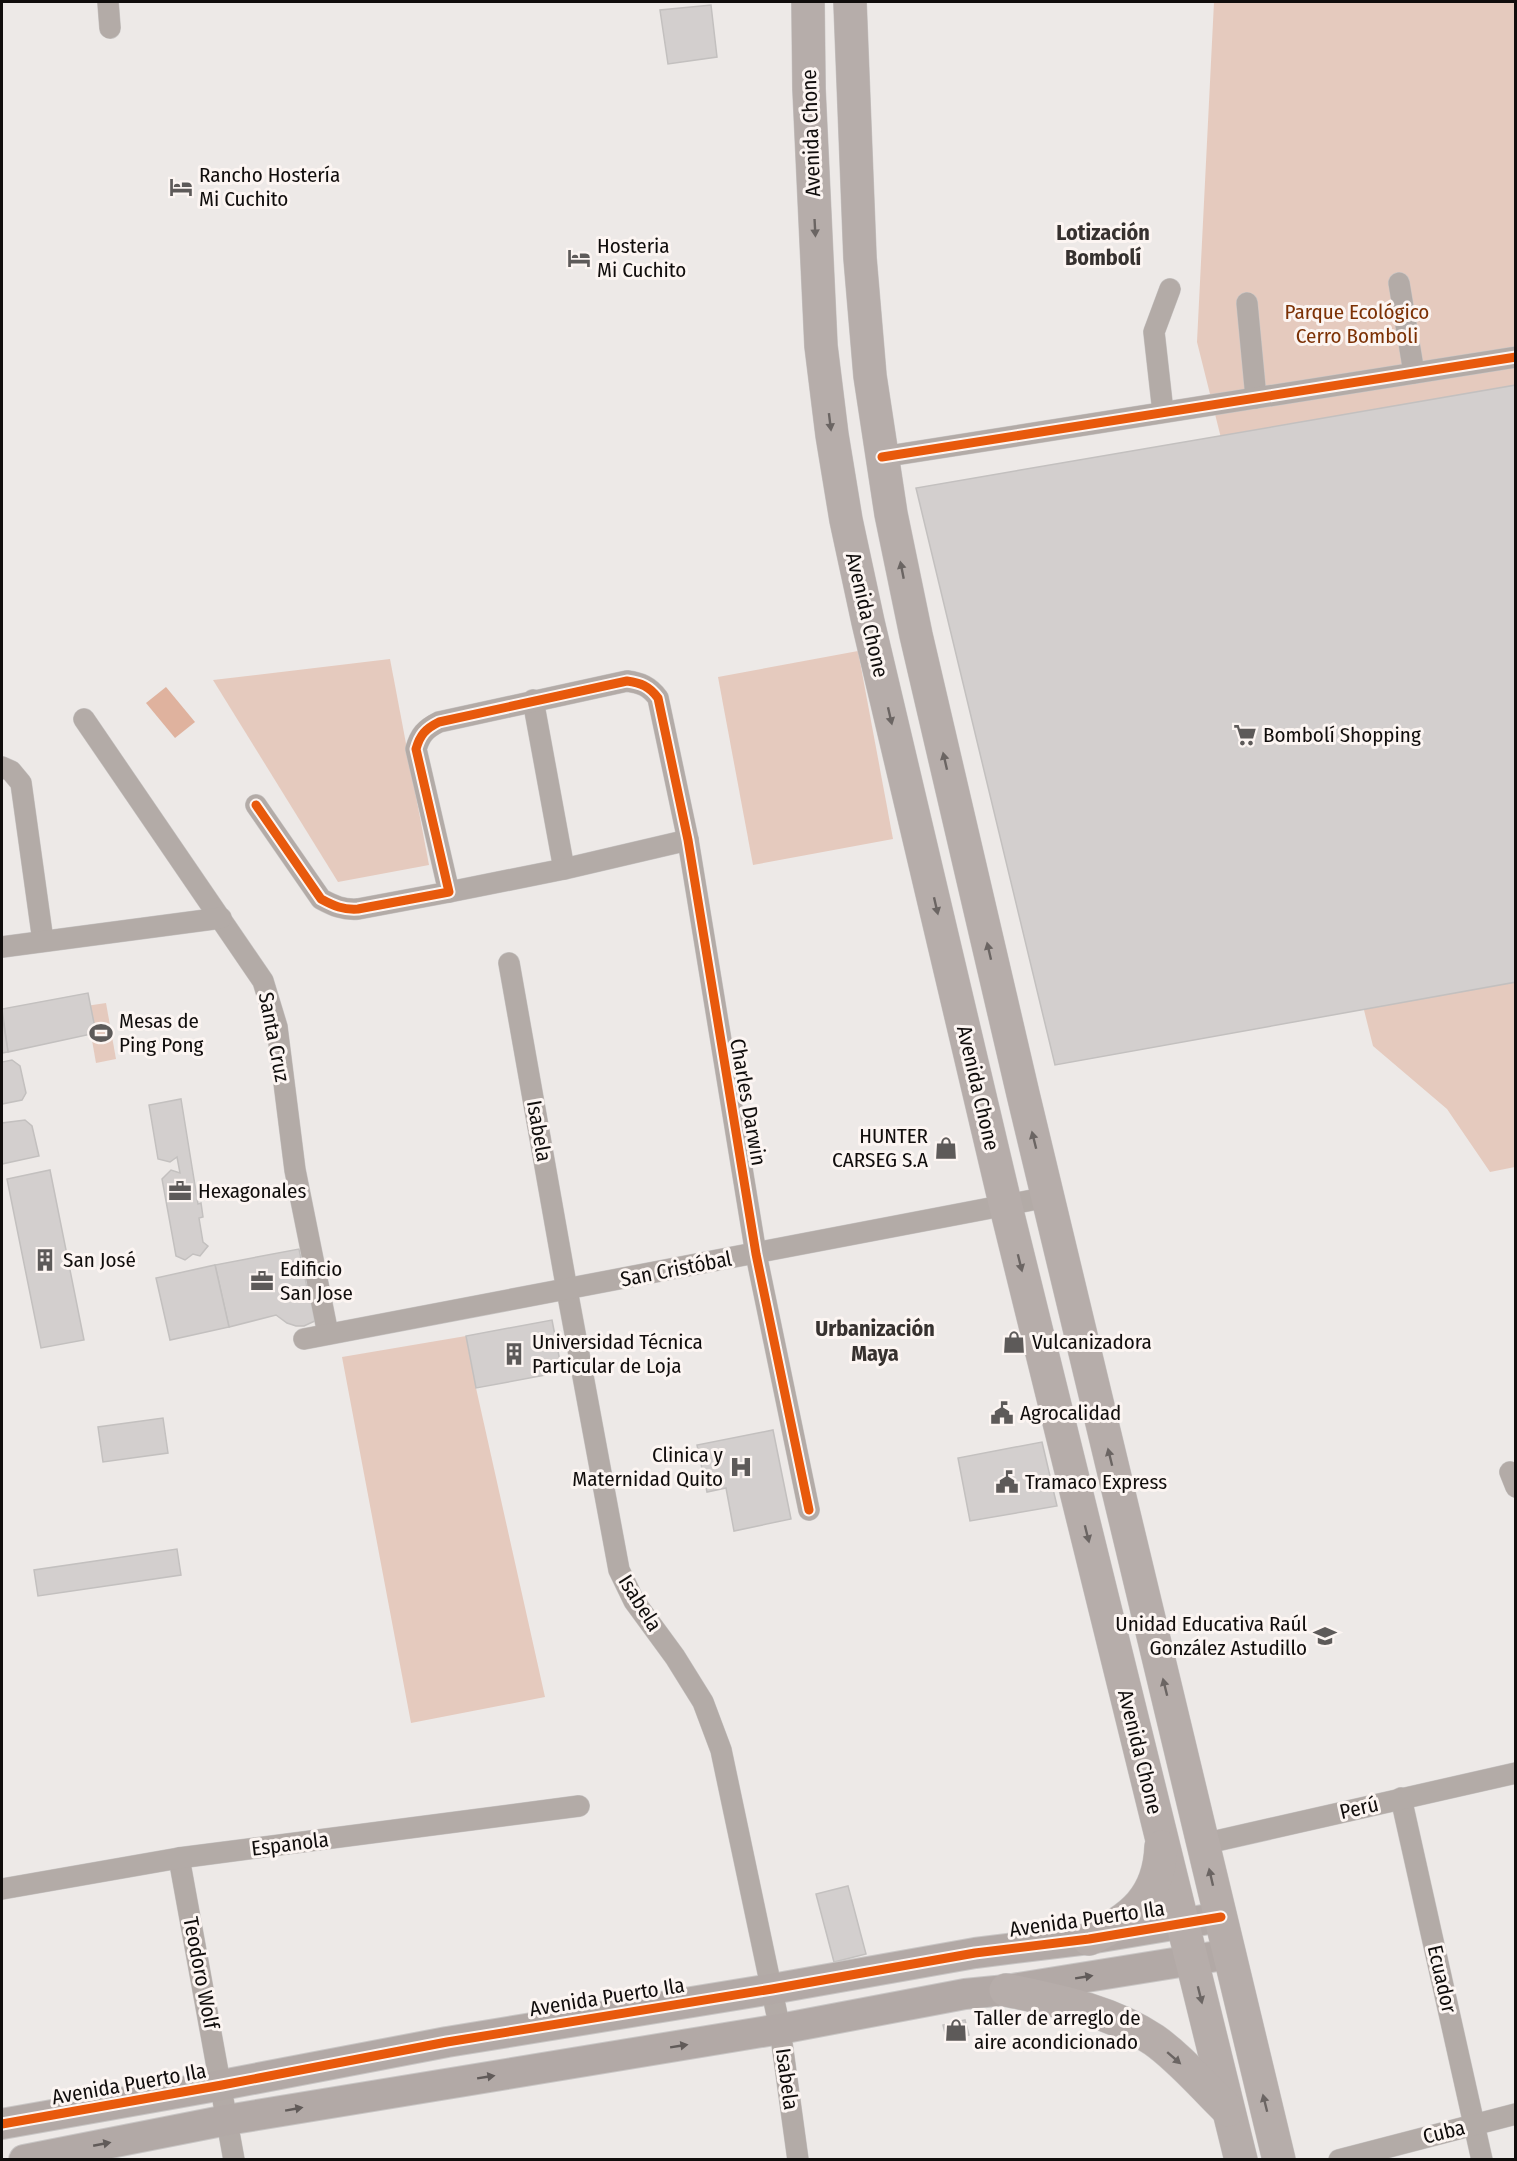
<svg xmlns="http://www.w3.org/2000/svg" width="1517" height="2161" viewBox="0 0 1517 2161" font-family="'Fira Sans Condensed',sans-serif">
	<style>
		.green { fill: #e5cabe }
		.water { fill: #dfb29e }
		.building { fill: #d3cfce; stroke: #c3c0bf; stroke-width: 1.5 }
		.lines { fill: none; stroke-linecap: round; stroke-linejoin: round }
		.street-casing { stroke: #c9c6c5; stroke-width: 22 }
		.secondary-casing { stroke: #c9c6c5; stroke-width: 32 }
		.primary-casing { stroke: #c9c6c5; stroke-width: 34 }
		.street { stroke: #b3aba7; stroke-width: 21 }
		.secondary { stroke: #b2a9a6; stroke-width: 30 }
		.primary { stroke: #b6adaa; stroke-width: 33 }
		.cycleway-casing { stroke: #fcf5f2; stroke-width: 13 }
		.cycleway { stroke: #e8590c; stroke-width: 9 }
		.oneway { fill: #6b6563 }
		.oneway2 { fill: #615b59 }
		.labels { text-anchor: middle; stroke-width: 6; stroke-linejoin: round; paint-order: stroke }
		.street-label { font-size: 21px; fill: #100d0c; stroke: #fcf5f2 }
		.poi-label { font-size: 21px; fill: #100d0c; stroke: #fcf5f2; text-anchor: start }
		.park-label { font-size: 21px; fill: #7c3105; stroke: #fcf5f2 }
		.neighbourhood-label { font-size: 22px; font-weight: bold; fill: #36312f; stroke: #fcf5f2 }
	</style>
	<rect width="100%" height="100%" fill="#ede9e7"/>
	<g class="green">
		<path d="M 1214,2 L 1515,2 L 1515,1167 L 1490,1172 L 1447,1109 L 1373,1046 L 1197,342 Z"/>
		<path d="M 858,651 L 893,839 L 753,865 L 718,677 Z"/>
		<path d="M 390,659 L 429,865 L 338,882 L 213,680 Z"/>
		<path d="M 106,1003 L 116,1059 L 96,1063 L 86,1006 Z"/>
		<path d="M 466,1336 L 476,1388 L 545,1697 L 411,1723 L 342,1357 Z"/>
	</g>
	<path class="water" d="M 166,687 L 195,722 L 175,738 L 146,703 Z"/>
	<g class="building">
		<path d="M 711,5 L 717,57 L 668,64 L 660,10 Z"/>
		<path d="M 1516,385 L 1516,982 L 1055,1065 L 916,488 Z"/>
		<path d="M 88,993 L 96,1033 L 8,1052 L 2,1009 Z"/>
		<path d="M 2,1014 L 8,1052 L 2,1053 Z"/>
		<path d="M 12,1060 L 20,1066 L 26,1093 L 22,1100 L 2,1104 L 2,1062 Z"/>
		<path d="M 181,1099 L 198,1204 L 201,1203 L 203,1217 L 199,1218 L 203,1242 L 208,1246 L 200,1256 L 193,1254 L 185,1260 L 176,1256 L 162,1179 L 171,1170 L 180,1173 L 177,1157 L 170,1162 L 158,1159 L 149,1105 Z"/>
		<path d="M 25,1120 L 32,1126 L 39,1156 L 2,1164 L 2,1123 Z"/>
		<path d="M 50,1170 L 84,1340 L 41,1348 L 7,1179 Z"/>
		<path d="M 299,1249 L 309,1297 L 311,1297 L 317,1320 L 304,1326 L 296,1326 L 287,1323 L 276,1315 L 229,1327 L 215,1265 Z"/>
		<path d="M 215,1265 L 229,1327 L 170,1340 L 156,1278 Z"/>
		<path d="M 552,1320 L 562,1372 L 476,1388 L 466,1336 Z"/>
		<path d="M 163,1418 L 168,1453 L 103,1462 L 98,1427 Z"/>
		<path d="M 773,1430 L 791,1519 L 734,1531 L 726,1488 L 707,1492 L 697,1445 Z"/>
		<path d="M 1042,1442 L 1057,1506 L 970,1521 L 958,1458 Z"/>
		<path d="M 177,1549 L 181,1575 L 38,1596 L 34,1570 Z"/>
		<path d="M 848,1886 L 866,1954 L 834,1962 L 816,1894 Z"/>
		<path d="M 965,2020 L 969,2035 L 947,2041 L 943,2025 Z"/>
	</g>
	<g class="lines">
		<g class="street-casing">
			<g id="street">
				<path d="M 108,2 L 110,28"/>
				<path d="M 1399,283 L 1414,373"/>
				<path d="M 1247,303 L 1256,398"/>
				<path d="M 1163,412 L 1154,332 L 1170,289"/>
				<path d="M 882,457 L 1516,357"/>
				<path d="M 533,700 L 564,869"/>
				<path d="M 84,719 L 263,981 L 277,1027 L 295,1170 L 328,1334"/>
				<path d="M 2,767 L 11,771 L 21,783 L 43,941"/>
				<path d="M 256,805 L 321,899 C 334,906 343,910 358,909 L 449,892 L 416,749 C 420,735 425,729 439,722 L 627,681 C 641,683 649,686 658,698 L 688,840 L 756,1254 L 809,1510"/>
				<path d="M 449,892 L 564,869 L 688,840"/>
				<path d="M 2,947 L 221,918"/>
				<path d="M 509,963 L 567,1290 L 619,1570 L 634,1601 L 675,1657 L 703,1702 L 721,1750 L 780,2029 L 798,2160"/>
				<path d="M 304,1339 L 1048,1197"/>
				<path d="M 1510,1472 L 1516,1487"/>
				<path d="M 1401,1798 L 1482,2160"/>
				<path d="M 1203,1844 L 1516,1773"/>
				<path d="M 179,1858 L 234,2160"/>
				<path d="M 2,1889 L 179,1858 L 579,1806"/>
				<path d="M 1339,2160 L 1516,2114"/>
			</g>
		</g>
		<g class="secondary-casing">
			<g id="secondary">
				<path d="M 2,2124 L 222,2085 L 447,2042 L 772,1989 L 975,1953 L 1089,1939 L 1221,1917"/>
				<path d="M 24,2160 L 227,2120 L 780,2029 L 965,1994 L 1006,1990 L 1230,1954"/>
			</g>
		</g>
		<g class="primary-casing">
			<g id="primary">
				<path d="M 808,2 L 809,89 L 821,346 L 832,435 L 846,520 L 868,622 L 1006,1207 L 1241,2160"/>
				<path d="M 850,2 L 860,258 L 870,376 L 891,514 L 916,635 L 1023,1094 L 1279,2160"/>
				<path d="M 1089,1939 C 1132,1919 1159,1897 1161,1847"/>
				<path d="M 1006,1990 C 1058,2001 1109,2010 1154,2040 C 1181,2059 1204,2087 1228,2110"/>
			</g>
		</g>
		<use href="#street" class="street"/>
		<use href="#secondary" class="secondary"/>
		<use href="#primary" class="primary"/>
		<g class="cycleway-casing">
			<g id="cycleway">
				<path d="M 882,457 L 1516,357"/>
				<path d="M 256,805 L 321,899 C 334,906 343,910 358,909 L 449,892 L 416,749 C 420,735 425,729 439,722 L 627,681 C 641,683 649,686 658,698 L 688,840 L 756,1254 L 809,1510"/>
				<path d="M 2,2124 L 222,2085 L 447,2042 L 772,1989 L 975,1953 L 1089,1939 L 1221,1917"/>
			</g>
		</g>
		<use href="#cycleway" class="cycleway"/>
	</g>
	<defs><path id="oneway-solid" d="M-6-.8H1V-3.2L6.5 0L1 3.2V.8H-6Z" transform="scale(1.5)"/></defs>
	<g class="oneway">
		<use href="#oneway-solid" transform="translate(815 228) rotate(87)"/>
		<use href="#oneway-solid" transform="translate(830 422) rotate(83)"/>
		<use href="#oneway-solid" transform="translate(902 570) rotate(-101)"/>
		<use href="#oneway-solid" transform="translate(890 716) rotate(77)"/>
		<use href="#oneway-solid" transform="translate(945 761) rotate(-103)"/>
		<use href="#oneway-solid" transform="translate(936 906) rotate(77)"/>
		<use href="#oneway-solid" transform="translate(989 951) rotate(-103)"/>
		<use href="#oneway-solid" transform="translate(1034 1140) rotate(-104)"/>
		<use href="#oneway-solid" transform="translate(1020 1263) rotate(76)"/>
		<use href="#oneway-solid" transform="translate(1110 1457) rotate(-104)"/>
		<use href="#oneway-solid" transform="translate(1087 1534) rotate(76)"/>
		<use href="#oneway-solid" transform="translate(1165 1687) rotate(-104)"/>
		<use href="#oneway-solid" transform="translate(1211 1877) rotate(-103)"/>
		<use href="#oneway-solid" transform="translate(1200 1995) rotate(76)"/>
		<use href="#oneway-solid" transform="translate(1174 2058) rotate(41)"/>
		<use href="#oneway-solid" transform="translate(1265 2103) rotate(-104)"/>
	</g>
	<g class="oneway2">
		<use href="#oneway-solid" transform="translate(1084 1977) rotate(-9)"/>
		<use href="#oneway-solid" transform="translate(679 2046) rotate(-9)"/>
		<use href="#oneway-solid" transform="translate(486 2077) rotate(-9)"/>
		<use href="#oneway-solid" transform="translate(294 2109) rotate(-10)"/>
		<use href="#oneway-solid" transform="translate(102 2144) rotate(-11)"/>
	</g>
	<defs>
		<g id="hotel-bare" transform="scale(1.8)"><path d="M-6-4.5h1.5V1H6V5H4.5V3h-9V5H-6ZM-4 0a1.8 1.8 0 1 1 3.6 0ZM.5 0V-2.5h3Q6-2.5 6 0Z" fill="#5d5a59" stroke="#fcf5f2" stroke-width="2.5" paint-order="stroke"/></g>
		<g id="supermarket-bare" transform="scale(1.8)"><path d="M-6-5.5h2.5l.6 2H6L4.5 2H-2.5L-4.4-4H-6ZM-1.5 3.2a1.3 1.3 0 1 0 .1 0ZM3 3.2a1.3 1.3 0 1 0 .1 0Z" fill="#5d5a59" stroke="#fcf5f2" stroke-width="2.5" paint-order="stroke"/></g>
		<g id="stadium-bare" transform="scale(1.8)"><path d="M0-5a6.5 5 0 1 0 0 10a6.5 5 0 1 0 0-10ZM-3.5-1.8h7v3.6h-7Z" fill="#5d5a59" stroke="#fcf5f2" stroke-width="2.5" paint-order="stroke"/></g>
		<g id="shop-bare" transform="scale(1.8)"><path d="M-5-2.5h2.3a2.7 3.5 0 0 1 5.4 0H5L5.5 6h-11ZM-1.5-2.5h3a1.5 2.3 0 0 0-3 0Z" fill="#5d5a59" stroke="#fcf5f2" stroke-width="2.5" paint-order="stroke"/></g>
		<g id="office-bare" transform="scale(1.8)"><path d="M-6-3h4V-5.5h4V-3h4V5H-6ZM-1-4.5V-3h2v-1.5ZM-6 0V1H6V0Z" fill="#5d5a59" stroke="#fcf5f2" stroke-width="2.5" paint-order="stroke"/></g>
		<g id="building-bare" transform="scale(1.8)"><path d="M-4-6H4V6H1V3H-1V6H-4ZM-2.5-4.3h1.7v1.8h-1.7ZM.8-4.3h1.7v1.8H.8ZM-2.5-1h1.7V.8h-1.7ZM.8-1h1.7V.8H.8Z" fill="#5d5a59" stroke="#fcf5f2" stroke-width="2.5" paint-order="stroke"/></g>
		<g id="civic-bare" transform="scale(1.8)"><path d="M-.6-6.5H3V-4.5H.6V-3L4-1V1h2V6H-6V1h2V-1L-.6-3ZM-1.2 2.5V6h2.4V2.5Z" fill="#5d5a59" stroke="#fcf5f2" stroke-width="2.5" paint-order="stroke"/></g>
		<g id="hospital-bare" transform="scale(1.8)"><path d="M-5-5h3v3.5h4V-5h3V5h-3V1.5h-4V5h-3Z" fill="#5d5a59" stroke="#fcf5f2" stroke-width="2.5" paint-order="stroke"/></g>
		<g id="school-bare" transform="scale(1.8)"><path d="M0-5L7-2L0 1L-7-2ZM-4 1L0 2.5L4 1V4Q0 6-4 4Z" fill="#5d5a59" stroke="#fcf5f2" stroke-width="2.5" paint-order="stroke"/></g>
	</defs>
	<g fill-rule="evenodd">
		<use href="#hotel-bare" x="181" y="187"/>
		<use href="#hotel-bare" x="579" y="258"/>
		<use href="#supermarket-bare" x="1245" y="735"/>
		<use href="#stadium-bare" x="101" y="1033"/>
		<use href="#shop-bare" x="946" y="1148"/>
		<use href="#office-bare" x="180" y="1191"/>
		<use href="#building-bare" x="45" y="1260"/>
		<use href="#office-bare" x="262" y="1281"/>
		<use href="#shop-bare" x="1014" y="1342"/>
		<use href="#building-bare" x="514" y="1354"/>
		<use href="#civic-bare" x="1002" y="1413"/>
		<use href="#hospital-bare" x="741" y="1467"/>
		<use href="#civic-bare" x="1007" y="1482"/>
		<use href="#school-bare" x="1325" y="1636"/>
		<use href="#shop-bare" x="956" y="2030"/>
	</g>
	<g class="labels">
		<g class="street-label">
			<text transform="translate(811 133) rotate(-92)" y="7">Avenida Chone</text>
			<text transform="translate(867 615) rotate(77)" y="7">Avenida Chone</text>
			<text transform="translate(274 1037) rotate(79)" y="7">Santa Cruz</text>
			<text transform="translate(978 1088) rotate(77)" y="7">Avenida Chone</text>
			<text transform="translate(748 1102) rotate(80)" y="7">Charles Darwin</text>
			<text transform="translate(539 1131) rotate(80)" y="7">Isabela</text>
			<text transform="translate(676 1269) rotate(-11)" y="7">San Cristóbal</text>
			<text transform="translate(640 1603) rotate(58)" y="7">Isabela</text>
			<text transform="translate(1140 1752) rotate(76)" y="7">Avenida Chone</text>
			<text transform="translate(1359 1808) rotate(-13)" y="7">Perú</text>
			<text transform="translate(290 1844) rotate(-7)" y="7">Espanola</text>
			<text transform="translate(1087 1919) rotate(-8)" y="7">Avenida Puerto Ila</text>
			<text transform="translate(201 1973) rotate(79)" y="7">Teodoro Wolf</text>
			<text transform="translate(1442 1979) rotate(77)" y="7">Ecuador</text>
			<text transform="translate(607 1997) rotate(-9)" y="7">Avenida Puerto Ila</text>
			<text transform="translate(787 2079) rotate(82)" y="7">Isabela</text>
			<text transform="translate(129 2084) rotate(-10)" y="7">Avenida Puerto Ila</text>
			<text transform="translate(1444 2132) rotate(-14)" y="7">Cuba</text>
		</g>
		<g class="poi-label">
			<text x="199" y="182">Rancho Hostería<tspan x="199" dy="24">Mi Cuchito</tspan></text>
			<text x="597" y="253">Hosteria<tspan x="597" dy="24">Mi Cuchito</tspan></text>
			<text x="1263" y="742">Bombolí Shopping</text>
			<text x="119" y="1028">Mesas de<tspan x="119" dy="24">Ping Pong</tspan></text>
			<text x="928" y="1143" text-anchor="end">HUNTER<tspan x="928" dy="24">CARSEG S.A</tspan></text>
			<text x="198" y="1198">Hexagonales</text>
			<text x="63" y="1267">San José</text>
			<text x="280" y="1276">Edificio<tspan x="280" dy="24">San Jose</tspan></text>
			<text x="532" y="1349">Universidad Técnica<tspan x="532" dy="24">Particular de Loja</tspan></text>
			<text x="1032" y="1349">Vulcanizadora</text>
			<text x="1020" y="1420">Agrocalidad</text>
			<text x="723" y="1462" text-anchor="end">Clinica y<tspan x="723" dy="24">Maternidad Quito</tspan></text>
			<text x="1025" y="1489">Tramaco Express</text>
			<text x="1307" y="1631" text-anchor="end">Unidad Educativa Raúl<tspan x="1307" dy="24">González Astudillo</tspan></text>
			<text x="974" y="2025">Taller de arreglo de<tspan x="974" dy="24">aire acondicionado</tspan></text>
		</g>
		<g class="park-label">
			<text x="1357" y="319">Parque Ecológico<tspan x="1357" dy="24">Cerro Bomboli</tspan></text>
		</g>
		<g class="neighbourhood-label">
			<text x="1103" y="240">Lotización<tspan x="1103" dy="25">Bombolí</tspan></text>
			<text x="875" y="1336">Urbanización<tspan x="875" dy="25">Maya</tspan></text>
		</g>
	</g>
	<rect width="1517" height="2161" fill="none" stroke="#100d0c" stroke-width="6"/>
</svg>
